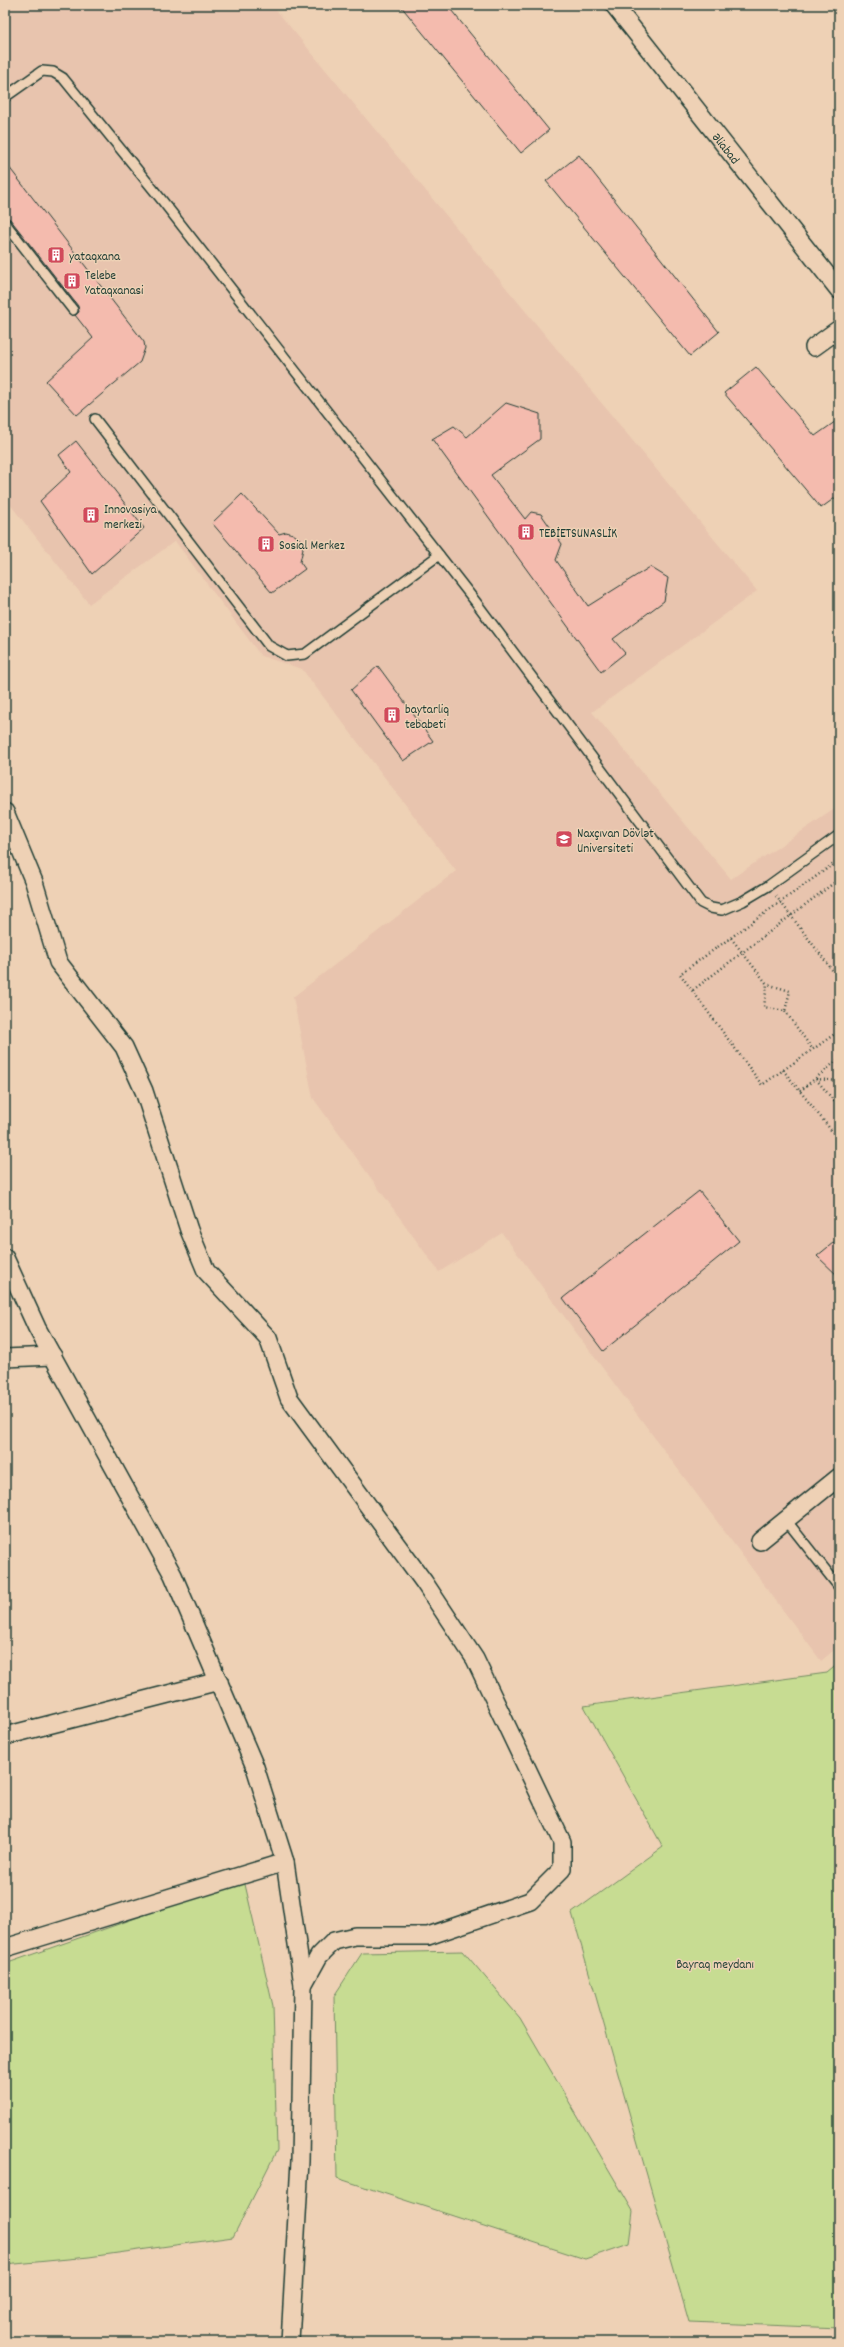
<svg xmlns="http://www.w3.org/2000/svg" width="844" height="2347" viewBox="0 0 844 2347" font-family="Dekko,sans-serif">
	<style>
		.built { fill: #e8c4ae }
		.green { fill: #c7dc92; stroke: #738c63 }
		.building { fill: #f4bbae; stroke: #1f3d34 }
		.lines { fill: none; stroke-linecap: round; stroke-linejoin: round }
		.service-casing { stroke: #1f3d34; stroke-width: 12 }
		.minor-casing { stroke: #1f3d34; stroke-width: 20 }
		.path { stroke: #1f3d34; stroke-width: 2.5; stroke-dasharray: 1 3; stroke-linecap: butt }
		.service { stroke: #eed1b5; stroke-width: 9 }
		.minor { stroke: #eed1b5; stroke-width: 17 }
		.labels { text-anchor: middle; stroke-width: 3; stroke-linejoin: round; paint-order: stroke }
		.street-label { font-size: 13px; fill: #1f3d34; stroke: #eed1b5 }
		.poi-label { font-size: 13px; fill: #1f3d34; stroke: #eed1b5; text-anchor: start }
		.park-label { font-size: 13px; fill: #274539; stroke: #eed1b5 }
	</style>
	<rect width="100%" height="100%" fill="#eed1b5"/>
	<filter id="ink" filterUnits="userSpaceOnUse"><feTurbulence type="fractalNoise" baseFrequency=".025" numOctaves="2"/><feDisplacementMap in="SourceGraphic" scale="8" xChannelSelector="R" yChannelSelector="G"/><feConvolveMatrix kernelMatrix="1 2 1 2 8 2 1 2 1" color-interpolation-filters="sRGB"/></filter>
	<g filter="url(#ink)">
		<path class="built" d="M 5,5 L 272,5 L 757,591 L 592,712 L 731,879 L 839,806 L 839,1646 L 821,1661 L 502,1233 L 439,1272 L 313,1098 L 293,997 L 456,871 L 302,669 L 261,656 L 175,541 L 89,604 L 5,498 Z"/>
		<g class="green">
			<path d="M 839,1663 L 839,2328 L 689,2322 L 572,1913 L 663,1847 L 584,1706 L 827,1673 Z"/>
			<path d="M 244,1880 L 273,2006 L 277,2150 L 233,2237 L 89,2257 L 5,2265 L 5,1964 Z"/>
			<path d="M 463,1951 L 520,2018 L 633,2211 L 629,2244 L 585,2259 L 337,2178 L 334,1996 L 362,1953 Z"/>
		</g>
		<g class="building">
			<path d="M 400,5 L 447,5 L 549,130 L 521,153 Z"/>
			<path d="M 579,155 L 719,332 L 690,356 L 546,181 Z"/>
			<path d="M 5,162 L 144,342 L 145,348 L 140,362 L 77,415 L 46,381 L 93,338 L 75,315 L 79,312 L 78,306 L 10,219 L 5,217 Z"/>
			<path d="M 756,367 L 815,436 L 839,419 L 839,495 L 821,508 L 724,393 Z"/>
			<path d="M 506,403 L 540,414 L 540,439 L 491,475 L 525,519 L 531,512 L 541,514 L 562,544 L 556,560 L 588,606 L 650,567 L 668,578 L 664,601 L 613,639 L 625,653 L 601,672 L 432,439 L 454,426 L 467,437 Z"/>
			<path d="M 76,441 L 144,528 L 92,574 L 40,501 L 71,472 L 59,455 Z"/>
			<path d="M 242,494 L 279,534 L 286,532 L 293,534 L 300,539 L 303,549 L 300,562 L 305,569 L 272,593 L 212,523 Z"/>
			<path d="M 378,666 L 433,741 L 403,761 L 351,690 Z"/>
			<path d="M 699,1191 L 739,1241 L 603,1351 L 563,1298 Z"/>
			<path d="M 839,1238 L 839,1277 L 817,1256 Z"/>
		</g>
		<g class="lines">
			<g class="service-casing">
				<g id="service">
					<path d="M 5,97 L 42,71 L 53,72 L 63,78 L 161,199 L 475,601 L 701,903 L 711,908 L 722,910 L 743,901 L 768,886 L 839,835"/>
					<path d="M 5,223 L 73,310"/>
					<path d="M 95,419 L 269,646 L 287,656 L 305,654 L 439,555"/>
					<path d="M 786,1520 L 839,1587"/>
				</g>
			</g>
			<g class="minor-casing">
				<g id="minor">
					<path id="s1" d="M 614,5 L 839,290"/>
					<path d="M 814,347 L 839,329"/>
					<path d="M 5,812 L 34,882 L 58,962 L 124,1047 L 144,1091 L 189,1230 L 206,1271 L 268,1338 L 289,1398 L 424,1582 L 475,1659 L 562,1842 L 562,1869 L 530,1901 L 428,1936 L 355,1936 L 334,1941 L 319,1956 L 303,1985"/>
					<path d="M 5,1258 L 37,1328 L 173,1575 L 255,1767 L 285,1862 L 303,1985 L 300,2161 L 290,2342"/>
					<path d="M 5,1358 L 53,1356"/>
					<path d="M 760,1541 L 839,1477"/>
					<path d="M 5,1736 L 219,1681"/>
					<path d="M 5,1948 L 285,1862"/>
				</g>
			</g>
			<g class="path">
				<path d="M 839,860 L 680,974 L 762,1085 L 839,1031"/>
				<path d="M 776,896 L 839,979"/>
				<path d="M 731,938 L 767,984 L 764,1007 L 785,1011 L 790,991 L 767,984"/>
				<path d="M 693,990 L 839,879"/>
				<path d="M 785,1011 L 813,1050"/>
				<path d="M 783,1070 L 839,1140"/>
				<path d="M 816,1079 L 839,1107"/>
				<path d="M 816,1079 L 839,1081"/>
				<path d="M 800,1091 L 839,1059"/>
			</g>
			<use href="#service" class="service"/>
			<use href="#minor" class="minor"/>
		</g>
	</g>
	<defs>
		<g id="building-square" transform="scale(0.9)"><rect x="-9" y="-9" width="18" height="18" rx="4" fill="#d1495b" stroke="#eed1b5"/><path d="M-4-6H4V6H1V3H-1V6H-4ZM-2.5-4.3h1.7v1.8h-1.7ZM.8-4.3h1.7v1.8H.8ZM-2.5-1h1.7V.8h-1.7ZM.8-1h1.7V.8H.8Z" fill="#fff"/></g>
		<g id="university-square" transform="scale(0.9)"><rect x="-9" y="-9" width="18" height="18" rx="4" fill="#d1495b" stroke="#eed1b5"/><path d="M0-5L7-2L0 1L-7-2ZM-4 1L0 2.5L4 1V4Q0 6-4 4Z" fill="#fff"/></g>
	</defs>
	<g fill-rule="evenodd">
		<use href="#building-square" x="56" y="255"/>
		<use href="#building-square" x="72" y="281"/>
		<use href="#building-square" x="91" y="515"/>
		<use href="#building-square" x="526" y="532"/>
		<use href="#building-square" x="266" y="544"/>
		<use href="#building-square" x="392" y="715"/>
		<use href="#university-square" x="564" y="839"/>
	</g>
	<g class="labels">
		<g class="street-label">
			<text dy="5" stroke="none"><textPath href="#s1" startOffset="182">Əliabad</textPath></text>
		</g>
		<g class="poi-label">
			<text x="69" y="260">yataqxana</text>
			<text x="85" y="279">Telebe<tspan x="85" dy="15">Yataqxanasi</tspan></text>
			<text x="104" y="513">Innovasiya<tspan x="104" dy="15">merkezi</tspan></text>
			<text x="539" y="537">TEBİETSUNASLİK</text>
			<text x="279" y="549">Sosial Merkez</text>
			<text x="405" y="713">baytarliq<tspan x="405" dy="15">tebabeti</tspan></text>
			<text x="577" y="837">Naxçıvan Dövlət<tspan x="577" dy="15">Universiteti</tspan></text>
		</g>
		<g class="park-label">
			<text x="715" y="1968">Bayraq meydanı</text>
		</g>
	</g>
	<rect width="844" height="2347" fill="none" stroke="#eed1b5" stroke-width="20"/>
	<rect x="10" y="10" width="824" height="2327" fill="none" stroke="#1f3d34" stroke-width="1.5" filter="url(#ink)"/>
</svg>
